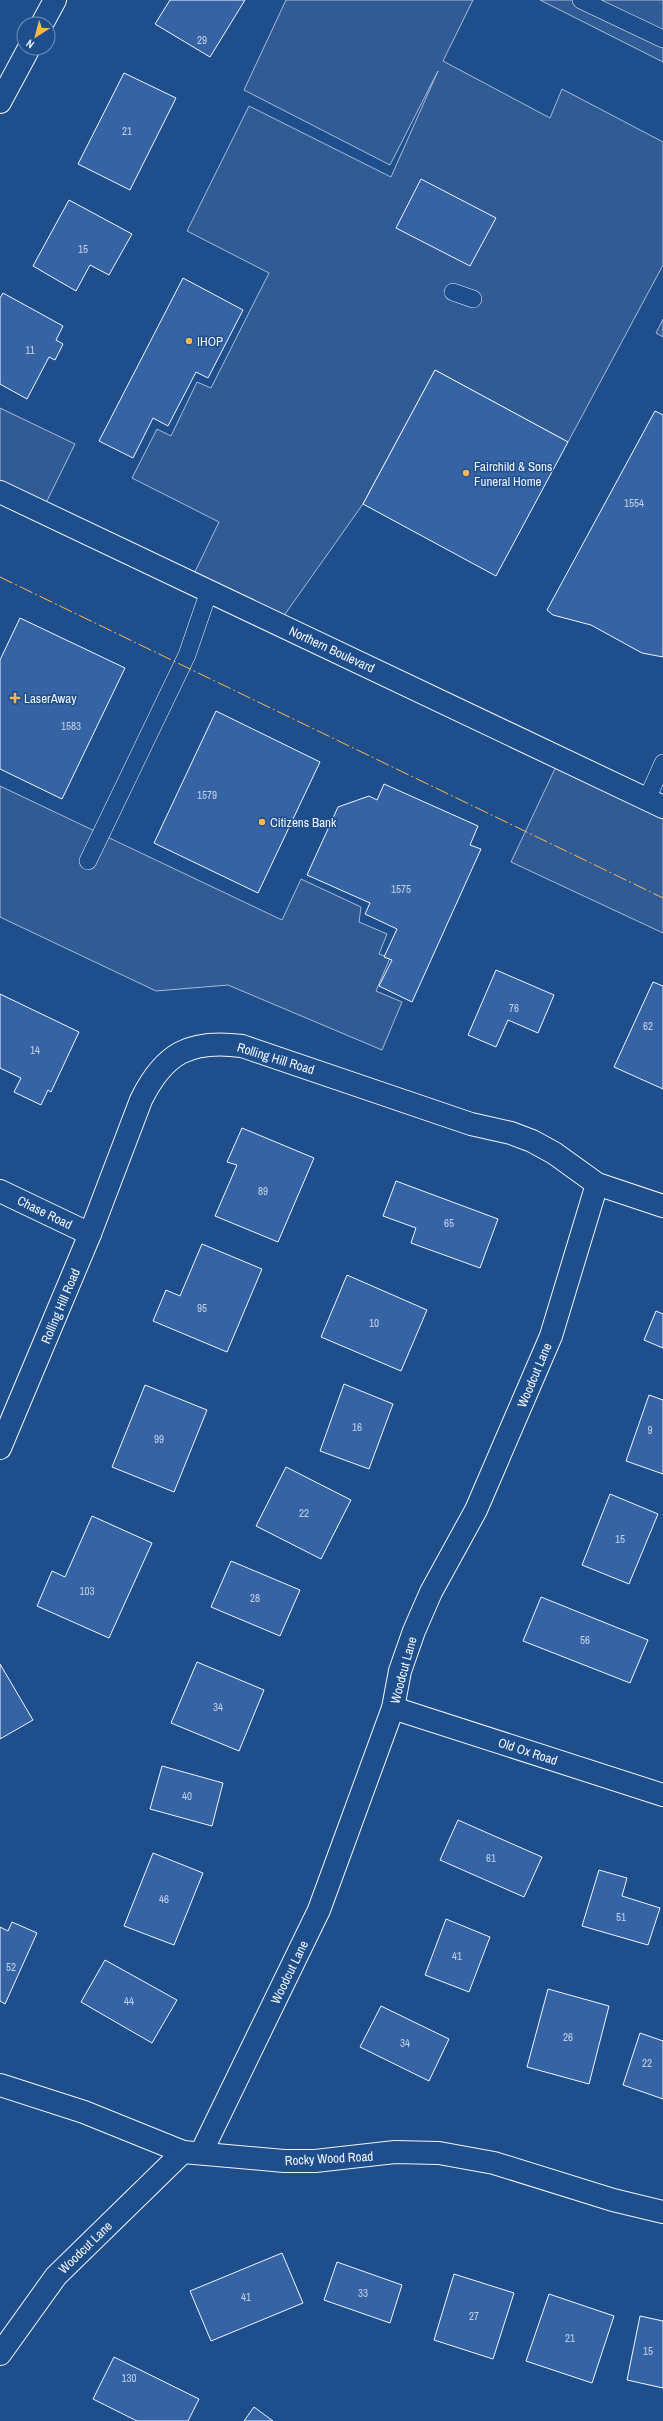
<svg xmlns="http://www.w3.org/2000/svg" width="663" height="2421" viewBox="0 0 663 2421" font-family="'Archivo Narrow',sans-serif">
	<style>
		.built { fill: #305b95; stroke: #a8bbd7 }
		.building { fill: #3563a3; stroke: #f2f6ff }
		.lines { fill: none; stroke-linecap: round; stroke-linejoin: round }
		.service-casing { stroke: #f2f6ff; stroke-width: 18 }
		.minor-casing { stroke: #f2f6ff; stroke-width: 24 }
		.primary-casing { stroke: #f2f6ff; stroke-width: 24 }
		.service { stroke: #1f4e8c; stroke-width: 17 }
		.minor { stroke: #1f4e8c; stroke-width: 22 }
		.primary { stroke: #1f4e8c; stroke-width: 22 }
		.power { stroke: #ffb74d; stroke-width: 1; stroke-dasharray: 14 3 2 3; stroke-linecap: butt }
		.poi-dot { fill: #ffb74d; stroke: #1f4e8c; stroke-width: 1.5 }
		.labels { text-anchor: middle; stroke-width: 3; stroke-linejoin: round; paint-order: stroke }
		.number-label { font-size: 11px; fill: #c3d1e8 }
		.poi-label { font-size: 13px; fill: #f2f6ff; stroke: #1f4e8c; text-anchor: start }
		.street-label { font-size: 13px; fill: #f2f6ff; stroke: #1f4e8c }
	</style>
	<rect width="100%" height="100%" fill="#1f4e8c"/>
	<g class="built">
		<path d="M 286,0 L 473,0 L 443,61 L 550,118 L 562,89 L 663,142 L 663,265 L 568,442 L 435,370 L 363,504 L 278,624 L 190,582 L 219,522 L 132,478 L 157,429 L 171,436 L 197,382 L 211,388 L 269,273 L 187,231 L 249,106 L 391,177 L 438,71 L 390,165 L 244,90 Z"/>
		<path d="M 540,0 L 663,0 L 663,62 Z"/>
		<path d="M 663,319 L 663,337 L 656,333 Z"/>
		<path d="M 0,408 L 75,444 L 42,511 L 0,491 Z"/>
		<path d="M 560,758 L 663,807 L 663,933 L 511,862 Z"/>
		<path d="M 0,786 L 282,920 L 301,879 L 361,907 L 359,922 L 387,934 L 379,954 L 390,958 L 376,991 L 402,1002 L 382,1050 L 228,985 L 156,991 L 0,917 Z"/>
	</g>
	<g class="building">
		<path d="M 170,0 L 245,0 L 210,57 L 155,24 Z"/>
		<path d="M 124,73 L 176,98 L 130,190 L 78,164 Z"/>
		<path d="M 421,179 L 496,218 L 470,266 L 396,228 Z"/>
		<path d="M 69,200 L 132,234 L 109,275 L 90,265 L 76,291 L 33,266 Z"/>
		<path d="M 183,278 L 243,310 L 208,378 L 196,372 L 168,426 L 153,418 L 133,458 L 99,441 Z"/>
		<path d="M 3,293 L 63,326 L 56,340 L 63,344 L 55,360 L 49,357 L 27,399 L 0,384 L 0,298 Z"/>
		<path d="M 435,370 L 568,442 L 496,576 L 363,504 Z"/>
		<path d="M 655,411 L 663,415 L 663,657 L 642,653 L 591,625 L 553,615 L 547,610 Z"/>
		<path d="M 20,618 L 125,668 L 62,799 L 0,769 L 0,660 Z"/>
		<path d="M 216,711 L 320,762 L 258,893 L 154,843 Z"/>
		<path d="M 384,784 L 478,826 L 470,845 L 481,849 L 412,1002 L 379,986 L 392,960 L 384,957 L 397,929 L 365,914 L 370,903 L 307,875 L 338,807 L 369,796 L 377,800 Z"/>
		<path d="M 496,970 L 554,995 L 538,1033 L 508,1020 L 496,1047 L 468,1035 Z"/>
		<path d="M 653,982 L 663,986 L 663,1089 L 614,1067 Z"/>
		<path d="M 0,994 L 79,1032 L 51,1092 L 48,1090 L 41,1105 L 14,1092 L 21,1078 L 0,1068 Z"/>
		<path d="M 242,1128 L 314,1158 L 278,1242 L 215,1216 L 237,1165 L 227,1162 Z"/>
		<path d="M 396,1181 L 498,1219 L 480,1268 L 411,1243 L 416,1228 L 383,1216 Z"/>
		<path d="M 202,1244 L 262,1269 L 227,1352 L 153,1321 L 166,1290 L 180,1296 Z"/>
		<path d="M 347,1275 L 427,1310 L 401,1371 L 321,1337 Z"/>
		<path d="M 656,1311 L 663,1314 L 663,1348 L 644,1340 Z"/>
		<path d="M 344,1384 L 393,1404 L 369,1469 L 320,1451 Z"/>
		<path d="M 145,1385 L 207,1410 L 174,1492 L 112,1467 Z"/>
		<path d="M 649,1395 L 663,1400 L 663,1474 L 626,1461 Z"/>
		<path d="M 286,1467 L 351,1500 L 321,1559 L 256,1526 Z"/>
		<path d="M 610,1494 L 658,1514 L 629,1584 L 582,1565 Z"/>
		<path d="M 92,1516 L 152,1543 L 109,1638 L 37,1606 L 52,1571 L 65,1577 Z"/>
		<path d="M 231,1561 L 300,1590 L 280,1636 L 211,1607 Z"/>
		<path d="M 541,1597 L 648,1640 L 630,1683 L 523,1641 Z"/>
		<path d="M 197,1662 L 264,1690 L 239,1751 L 171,1723 Z"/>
		<path d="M 0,1664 L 33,1720 L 0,1739 Z"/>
		<path d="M 162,1766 L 223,1783 L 212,1826 L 150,1809 Z"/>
		<path d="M 458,1820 L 542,1857 L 524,1897 L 440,1860 Z"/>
		<path d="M 153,1853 L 203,1873 L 174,1945 L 124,1926 Z"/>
		<path d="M 599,1870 L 627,1878 L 622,1896 L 660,1908 L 648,1945 L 582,1926 Z"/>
		<path d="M 446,1919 L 490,1937 L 469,1992 L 425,1975 Z"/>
		<path d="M 12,1922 L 37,1933 L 5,2004 L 0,2001 L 0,1927 L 8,1931 Z"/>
		<path d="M 105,1960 L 177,2000 L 152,2043 L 81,2002 Z"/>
		<path d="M 548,1989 L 609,2006 L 589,2084 L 527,2067 Z"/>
		<path d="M 381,2006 L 449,2039 L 429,2081 L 360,2047 Z"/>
		<path d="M 640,2033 L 663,2041 L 663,2099 L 623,2085 Z"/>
		<path d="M 282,2253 L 303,2303 L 211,2341 L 190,2291 Z"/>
		<path d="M 337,2262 L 402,2285 L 390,2323 L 324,2300 Z"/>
		<path d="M 454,2274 L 514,2293 L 493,2359 L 434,2340 Z"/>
		<path d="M 549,2294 L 614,2316 L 592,2383 L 526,2361 Z"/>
		<path d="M 640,2316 L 663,2321 L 663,2388 L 627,2380 Z"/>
		<path d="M 114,2357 L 199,2399 L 188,2421 L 137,2421 L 93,2399 Z"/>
		<path d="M 254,2407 L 273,2421 L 244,2421 Z"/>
	</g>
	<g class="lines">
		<g class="service-casing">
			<g id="service">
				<path d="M 581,0 L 663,39"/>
				<path d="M 453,292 L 473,299"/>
				<path d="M 647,799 L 663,763"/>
				<path d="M 88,861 L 187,655 L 209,591"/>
			</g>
		</g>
		<g class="minor-casing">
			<g id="minor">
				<path d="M 42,24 L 55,0"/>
				<path d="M 0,102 L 29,48"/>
				<path d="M 0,1191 L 90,1234"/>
				<path d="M 0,1448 L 90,1234 L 141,1100 C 164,1053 190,1039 242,1046 L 471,1124 L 511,1133 L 532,1141 L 554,1153 L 597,1184 L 663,1206"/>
				<path d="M 393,1708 L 663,1795"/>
				<path d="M 0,2085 L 84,2112 L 183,2152 L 284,2161 L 315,2161 L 395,2152 L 439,2153 L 494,2163 L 613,2200 L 663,2212"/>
				<path d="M 201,2153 L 319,1910 L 393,1708 L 400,1671 L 414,1631 L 431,1592 L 476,1510 L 551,1336 L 597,1184"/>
				<path d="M 0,2354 L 56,2276 L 183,2152"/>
			</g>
		</g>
		<g class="primary-casing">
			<path id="primary" d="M 0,492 L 663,807"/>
		</g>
		<use href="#service" class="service"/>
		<use href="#minor" class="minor"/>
		<use href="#primary" class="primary"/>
		<path class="power" d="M 0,577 L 663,898"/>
	</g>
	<g class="poi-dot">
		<circle cx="189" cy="341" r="4"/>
		<circle cx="466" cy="473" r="4"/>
		<path d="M13 692h4v4h4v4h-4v4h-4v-4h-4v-4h4z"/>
		<circle cx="262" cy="822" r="4"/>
	</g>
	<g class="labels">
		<g class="number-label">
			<text x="202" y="44">29</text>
			<text x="127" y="135">21</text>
			<text x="83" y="253">15</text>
			<text x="30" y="354">11</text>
			<text x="634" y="507">1554</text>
			<text x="71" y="730">1583</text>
			<text x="207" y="799">1579</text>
			<text x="401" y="893">1575</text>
			<text x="514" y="1012">76</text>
			<text x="648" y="1030">62</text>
			<text x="35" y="1054">14</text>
			<text x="263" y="1195">89</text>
			<text x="449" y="1227">65</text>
			<text x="202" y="1312">95</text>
			<text x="374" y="1327">10</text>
			<text x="357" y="1431">16</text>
			<text x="650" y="1434">9</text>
			<text x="159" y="1443">99</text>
			<text x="304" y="1517">22</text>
			<text x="620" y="1543">15</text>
			<text x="87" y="1595">103</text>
			<text x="255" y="1602">28</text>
			<text x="585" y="1644">56</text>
			<text x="218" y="1711">34</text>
			<text x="187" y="1800">40</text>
			<text x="491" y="1862">61</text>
			<text x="164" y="1903">46</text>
			<text x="621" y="1921">51</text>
			<text x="457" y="1960">41</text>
			<text x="11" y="1971">52</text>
			<text x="129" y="2005">44</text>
			<text x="568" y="2041">26</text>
			<text x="405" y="2047">34</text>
			<text x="647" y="2067">22</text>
			<text x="363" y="2297">33</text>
			<text x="246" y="2301">41</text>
			<text x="474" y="2320">27</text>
			<text x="570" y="2342">21</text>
			<text x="648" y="2355">15</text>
			<text x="129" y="2382">130</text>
		</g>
		<g class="poi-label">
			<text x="197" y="346">IHOP</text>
			<text x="474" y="471">Fairchild &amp; Sons<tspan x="474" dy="15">Funeral Home</tspan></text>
			<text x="24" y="703">LaserAway</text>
			<text x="270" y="827">Citizens Bank</text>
		</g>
		<g class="street-label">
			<text transform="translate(332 649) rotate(25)" y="5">Northern Boulevard</text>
			<text transform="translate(276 1058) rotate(17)" y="5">Rolling Hill Road</text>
			<text transform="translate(45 1212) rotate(26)" y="5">Chase Road</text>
			<text transform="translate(60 1306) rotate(-67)" y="5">Rolling Hill Road</text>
			<text transform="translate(534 1375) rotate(-67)" y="5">Woodcut Lane</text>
			<text transform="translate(403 1670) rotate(-75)" y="5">Woodcut Lane</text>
			<text transform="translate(528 1751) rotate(18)" y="5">Old Ox Road</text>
			<text transform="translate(289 1972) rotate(-64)" y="5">Woodcut Lane</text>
			<text transform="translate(329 2158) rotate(-3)" y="5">Rocky Wood Road</text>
			<text transform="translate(85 2247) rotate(-44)" y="5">Woodcut Lane</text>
		</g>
	</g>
	<g transform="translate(36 36) rotate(216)"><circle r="19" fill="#1f4e8c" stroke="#7391ba"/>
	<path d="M0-3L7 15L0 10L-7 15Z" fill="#ffb74d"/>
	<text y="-6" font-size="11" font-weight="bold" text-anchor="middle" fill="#f2f6ff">N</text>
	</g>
</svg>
